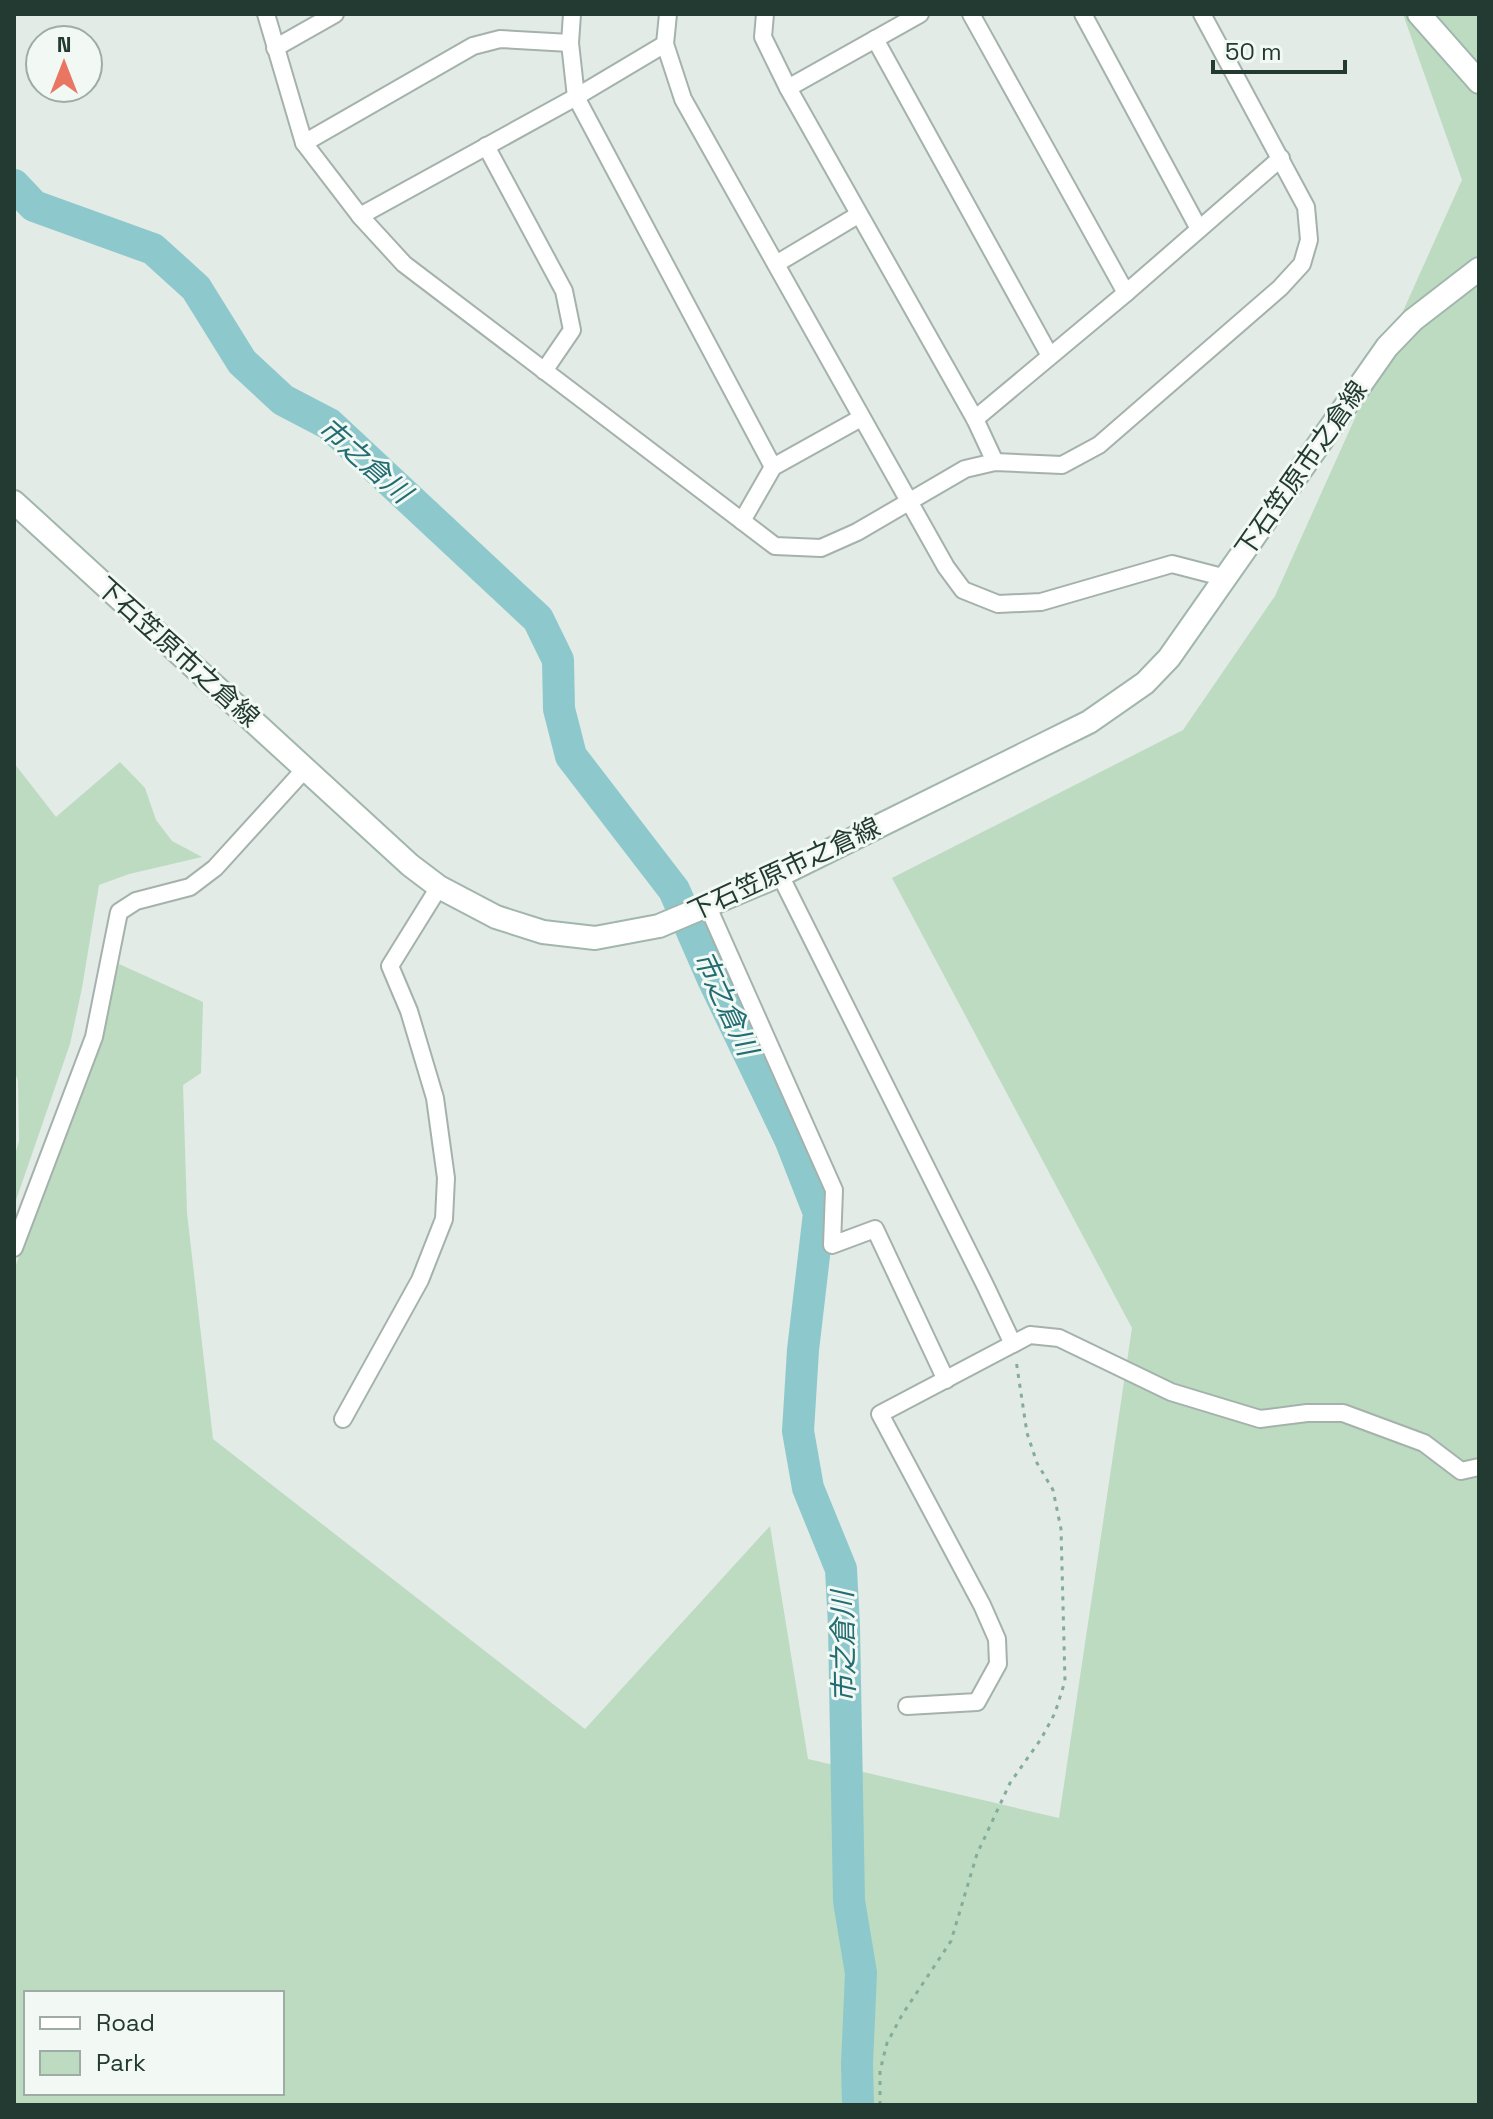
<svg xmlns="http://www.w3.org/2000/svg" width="1493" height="2119" viewBox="0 0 1493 2119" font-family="'Space Grotesk','Noto Sans JP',sans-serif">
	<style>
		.green { fill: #bcdbc1; fill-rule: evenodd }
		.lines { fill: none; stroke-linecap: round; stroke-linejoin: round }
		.river { stroke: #8dc9cc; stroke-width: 32 }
		.street-casing { stroke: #a5b2ac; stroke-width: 20 }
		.secondary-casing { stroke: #a1b6ac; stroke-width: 26 }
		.path { stroke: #84ac9b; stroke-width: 3; stroke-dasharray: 4 6; stroke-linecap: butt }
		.street { stroke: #fff; stroke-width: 16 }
		.secondary { stroke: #fff; stroke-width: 22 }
		.labels { text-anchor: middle; stroke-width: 6; stroke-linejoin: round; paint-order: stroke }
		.street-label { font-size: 26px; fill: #233a32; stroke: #f2f8f4 }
		.water-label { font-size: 28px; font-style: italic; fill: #226d72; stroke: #f2f8f4 }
	</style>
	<rect width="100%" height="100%" fill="#e2ebe6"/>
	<g class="green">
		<path d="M 1403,14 L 1479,14 L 1479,2105 L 14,2105 L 14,1270 L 96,1046 L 119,964 L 203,1002 L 201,1073 L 183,1085 L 187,1213 L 213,1439 L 585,1729 L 770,1526 L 808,1759 L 1059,1818 L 1132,1328 L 892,878 L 1183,730 L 1275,596 L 1462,180 ZM 26,1993 L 282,1993 L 282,2093 L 26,2093 Z"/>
		<path d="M 120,762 L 145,788 L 156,820 L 172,841 L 202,857 L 129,874 L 99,885 L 82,988 L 70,1044 L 14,1206 L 14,1158 L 19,1141 L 18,1081 L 14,1070 L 14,763 L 56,817 Z"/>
	</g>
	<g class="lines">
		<path class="river" d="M 14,185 L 34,206 L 153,249 L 196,288 L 242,362 L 283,400 L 329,424 L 538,619 L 558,660 L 559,709 L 571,756 L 674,890 L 713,979 L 790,1139 L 819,1213 L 803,1350 L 798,1431 L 808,1488 L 841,1569 L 844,1626 L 849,1901 L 861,1973 L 857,2064 L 858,2105"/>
		<g class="street-casing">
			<g id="street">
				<path d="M 266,14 L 304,143 L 360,216 L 404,264 L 775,546 L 821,548 L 857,532 L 965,469 L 995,462 L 1062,465 L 1099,445 L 1280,288 L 1302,264 L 1309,240 L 1306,207 L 1202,14"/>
				<path d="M 572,14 L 570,43 L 576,97 L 773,467"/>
				<path d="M 668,14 L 665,44 L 683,99 L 946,567 L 963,590 L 998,604 L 1041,602 L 1172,564 L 1226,578"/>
				<path d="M 765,14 L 763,37 L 788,88 L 975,419 L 995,462"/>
				<path d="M 971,14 L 1126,293"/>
				<path d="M 1083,14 L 1199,229"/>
				<path d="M 875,39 L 1050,356"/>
				<path d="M 275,48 L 335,14"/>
				<path d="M 788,88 L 920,14"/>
				<path d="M 304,143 L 473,46 L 500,39 L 570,43"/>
				<path d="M 486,146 L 564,291 L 572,330 L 544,371"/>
				<path d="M 360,216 L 576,97 L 665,44"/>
				<path d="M 776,264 L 858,215"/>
				<path d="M 975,419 L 1126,293 L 1281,158"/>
				<path d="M 742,521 L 773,467 L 861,418"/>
				<path d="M 780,875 L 985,1285 L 1013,1344"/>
				<path d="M 708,907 L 834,1190 L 832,1245 L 875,1229 L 946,1380"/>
				<path d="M 14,1248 L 94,1037 L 119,912 L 136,901 L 190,887 L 215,868 L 305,769"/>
				<path d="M 343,1419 L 420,1280 L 444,1219 L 446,1178 L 435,1098 L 409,1011 L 390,966 L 439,887"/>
				<path d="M 907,1706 L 977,1702 L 998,1664 L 997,1639 L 982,1605 L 880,1414 L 1030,1335 L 1059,1338 L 1171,1392 L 1260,1419 L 1307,1413 L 1343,1413 L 1424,1443 L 1461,1471 L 1479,1467"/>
			</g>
		</g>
		<g class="secondary-casing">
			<g id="secondary">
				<path d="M 1419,14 L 1479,82"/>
				<path d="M 14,502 L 410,865 L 439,887 L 496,917 L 543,932 L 595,938 L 659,926 L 780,875 L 1089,722 L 1145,683 L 1169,658 L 1387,347 L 1413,320 L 1479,269"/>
			</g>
		</g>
		<path class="path" d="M 880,2105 L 880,2071 L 887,2043 L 902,2015 L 951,1941 L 977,1854 L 1010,1783 L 1041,1739 L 1055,1713 L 1065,1681 L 1061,1529 L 1053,1490 L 1037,1463 L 1027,1433 L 1016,1360"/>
		<use href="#street" class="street"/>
		<use href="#secondary" class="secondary"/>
	</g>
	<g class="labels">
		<g class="street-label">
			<text transform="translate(1301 469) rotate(-55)" y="9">下石笠原市之倉線</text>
			<text transform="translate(178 652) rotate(42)" y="9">下石笠原市之倉線</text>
			<text transform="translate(784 869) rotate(-25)" y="9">下石笠原市之倉線</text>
		</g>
		<g class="water-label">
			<text transform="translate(365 460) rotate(41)" y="10">市之倉川</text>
			<text transform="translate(726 1003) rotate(65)" y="10">市之倉川</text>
			<text transform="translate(843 1647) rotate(-91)" y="10">市之倉川</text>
		</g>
	</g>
	<rect width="1493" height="2119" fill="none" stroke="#233a32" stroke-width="32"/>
	<rect x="24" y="1991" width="260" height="104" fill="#f2f8f4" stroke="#9faca6" stroke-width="2"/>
	<rect x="40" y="2017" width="40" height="12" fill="#ffffff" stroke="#9faca6" stroke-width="2"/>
	<text x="96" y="2031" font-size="24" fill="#233a32">Road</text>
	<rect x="40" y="2051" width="40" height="24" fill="#bcdbc1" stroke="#9faca6" stroke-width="2"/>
	<text x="96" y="2071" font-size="24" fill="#233a32">Park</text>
	<g transform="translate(64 64)"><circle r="38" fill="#f2f8f4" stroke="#9faca6" stroke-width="2"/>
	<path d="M0-6L14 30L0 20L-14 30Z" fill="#e87663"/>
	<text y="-12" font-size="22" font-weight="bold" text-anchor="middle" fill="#233a32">N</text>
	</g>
	<path d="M1213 60v12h132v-12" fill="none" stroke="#233a32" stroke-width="4"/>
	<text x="1225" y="60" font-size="24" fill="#233a32" stroke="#f2f8f4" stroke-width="6" paint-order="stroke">50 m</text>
</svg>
